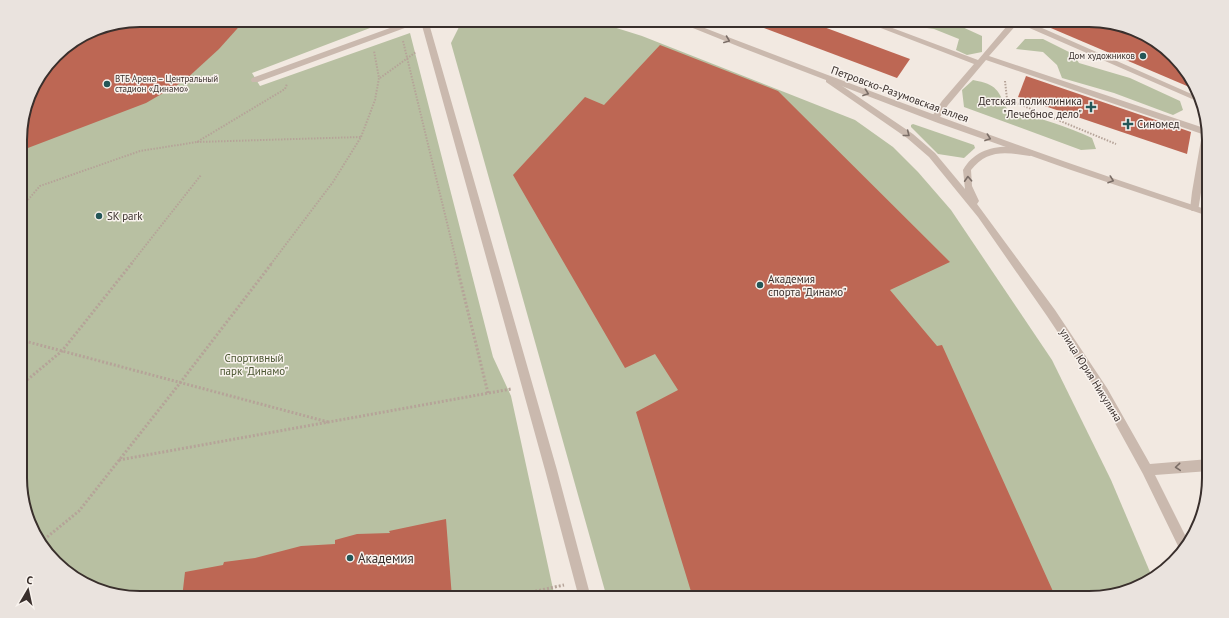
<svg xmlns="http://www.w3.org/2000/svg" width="1229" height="618" viewBox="0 0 1229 618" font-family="'PT Sans',sans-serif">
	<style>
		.green { fill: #b8c0a2 }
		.building { fill: #bd6754 }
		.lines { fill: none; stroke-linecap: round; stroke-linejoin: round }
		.path-far1 { stroke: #b5a398; stroke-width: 2; stroke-dasharray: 1.5 1.5; stroke-linecap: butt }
		.path { stroke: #b5a398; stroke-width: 3; stroke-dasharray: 2 2; stroke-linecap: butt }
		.service { fill: #cab9ae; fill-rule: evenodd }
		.minor { fill: #cab9ae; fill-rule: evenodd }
		.tertiary { fill: #cab9ae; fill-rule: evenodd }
		.oneway { stroke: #7a6d66 }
		.poi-dot { fill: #245758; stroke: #f9f3ee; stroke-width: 1.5 }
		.labels { text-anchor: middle; stroke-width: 3; stroke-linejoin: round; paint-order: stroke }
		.far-poi-label { font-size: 9px; fill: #392f2c; stroke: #f9f3ee; text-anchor: end }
		.street-label { font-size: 11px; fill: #392f2c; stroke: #f9f3ee }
		.poi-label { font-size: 11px; fill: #392f2c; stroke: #f9f3ee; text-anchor: start }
		.park-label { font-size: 11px; fill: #4a5531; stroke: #f9f3ee }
		.near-poi-label { font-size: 13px; fill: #392f2c; stroke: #f9f3ee; text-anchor: start }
		.rim { fill: none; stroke: #392f2c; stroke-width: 2 }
	</style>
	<rect width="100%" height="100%" fill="#f2e9e1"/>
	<g class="green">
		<path d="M 140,20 L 391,20 L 252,73 L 260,86 L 410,33 L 493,357 L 511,396 L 555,598 L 140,598 L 87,586 L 45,551 L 21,494 L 20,132 L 32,87 L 61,50 L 94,29 Z"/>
		<path d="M 478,20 L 591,20 L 642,36 L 855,120 L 893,147 L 918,172 L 951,210 L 1052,360 L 1111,480 L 1153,579 L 1097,598 L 607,598 L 451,43 L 460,25 Z"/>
		<path d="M 881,20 L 947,20 L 982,36 L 982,52 L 967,55 L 956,50 L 959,39 L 934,29 L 885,22 Z"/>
		<path d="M 1025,39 L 1043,39 L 1073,54 L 1079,63 L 1130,78 L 1180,101 L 1183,110 L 1173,115 L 1114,93 L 1062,78 L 1057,65 L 1043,52 L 1016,49 Z"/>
		<path d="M 973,80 C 998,85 997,89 1008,111 C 1038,117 1064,125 1092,138 L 1096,149 L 1081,150 L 964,107 L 962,90 Z"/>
		<path d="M 913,124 L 974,145 L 975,148 L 964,158 L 938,154 L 911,127 L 911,125 Z"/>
	</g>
	<g class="building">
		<path d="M 140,20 L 245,20 L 219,49 L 184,81 L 146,103 L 20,151 L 20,132 L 32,87 L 61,50 L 94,29 Z"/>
		<path d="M 748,20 L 805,20 L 910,59 L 897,78 L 748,22 Z"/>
		<path d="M 1032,20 L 1089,20 L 1101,23 L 1160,47 L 1184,67 L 1194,89 Z"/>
		<path d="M 660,45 L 778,91 L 950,262 L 890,290 L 937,346 L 942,345 L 1056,598 L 693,598 L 636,412 L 678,390 L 655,354 L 625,368 L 513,175 L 585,97 L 604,105 Z"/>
		<path d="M 1026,76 L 1191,132 L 1187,154 L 1018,97 Z"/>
		<path d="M 446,519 L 452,598 L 182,598 L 185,572 L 223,565 L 224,562 L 255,558 L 301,546 L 335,544 L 335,540 L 357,534 L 390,533 L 389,531 Z"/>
	</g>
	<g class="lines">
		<g class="path-far1">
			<path d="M 403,41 L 457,264"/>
			<path d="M 380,78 L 416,52"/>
			<path d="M 1005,81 L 1007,99 L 1116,144"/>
			<path d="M 197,142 L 361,137"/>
			<path d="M 20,209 L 40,186 L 140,151 L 197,142 L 285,89 L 287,84"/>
			<path d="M 131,264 L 201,175"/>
			<path d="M 271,264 L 333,182 L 361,137 L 375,100 L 379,78 L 374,51"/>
		</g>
		<g class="path">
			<path d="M 456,263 L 488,393"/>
			<path d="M 21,340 L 328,422"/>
			<path d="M 21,385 L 62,351 L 132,263"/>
			<path d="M 119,460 L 511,389"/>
			<path d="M 41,542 L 79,511 L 180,383 L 272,263"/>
			<path d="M 504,598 L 564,585"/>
		</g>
		<g class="service">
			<path d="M 412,20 L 428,20 L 557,470 L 591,598 L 579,598 L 545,470 L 421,22 L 258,82 L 252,82 L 251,80 L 252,78 Z"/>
			<path d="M 860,20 L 871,20 L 978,60 L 1012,20 L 1024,20 L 1196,96 L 1199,102 L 1018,23 L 989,56 L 1204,128 L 1205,124 L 1208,123 L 1208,149 L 1198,211 L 1192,211 L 1190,209 L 1192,192 L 1202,134 L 986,60 L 948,105 L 938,120 L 932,120 L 931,118 L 942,101 L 974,64 Z"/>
		</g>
		<path class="minor" d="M 829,77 L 913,134 L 935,153 L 965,189 L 963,170 C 977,145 1007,143 1033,151 L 1034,153 L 1030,156 C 1006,152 987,149 971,170 L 972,186 L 979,201 L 977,204 L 1055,310 L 1107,388 L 1150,464 L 1209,459 L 1209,471 L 1155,475 L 1188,541 L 1180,550 L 1143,474 L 1099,394 L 1047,316 L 978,217 L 929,157 L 907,138 L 826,82 L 826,78 Z"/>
		<path class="tertiary" d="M 673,20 L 684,20 C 857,87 1031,152 1208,210 L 1208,216 L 1071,170 L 938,123 L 740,47 Z"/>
	</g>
	<defs><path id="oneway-chevron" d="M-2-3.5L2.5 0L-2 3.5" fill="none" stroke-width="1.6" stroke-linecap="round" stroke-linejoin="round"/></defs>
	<g class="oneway">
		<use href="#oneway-chevron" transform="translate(727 40) rotate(22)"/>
		<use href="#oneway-chevron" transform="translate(866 93) rotate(20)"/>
		<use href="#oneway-chevron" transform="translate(907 134) rotate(38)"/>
		<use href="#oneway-chevron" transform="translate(988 138) rotate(20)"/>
		<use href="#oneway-chevron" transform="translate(968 179) rotate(-93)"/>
		<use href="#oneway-chevron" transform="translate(1111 180) rotate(19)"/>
		<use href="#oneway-chevron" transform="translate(1178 467) rotate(175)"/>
	</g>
	<g class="poi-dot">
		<circle cx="1143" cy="56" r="4"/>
		<circle cx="107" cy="84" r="4"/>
		<path d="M1089 101h4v4h4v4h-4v4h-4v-4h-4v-4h4z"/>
		<path d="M1126 118h4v4h4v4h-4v4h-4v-4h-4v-4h4z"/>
		<circle cx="99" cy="216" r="4"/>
		<circle cx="760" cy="285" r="4"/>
		<circle cx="350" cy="558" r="4"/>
	</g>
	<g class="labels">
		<g class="far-poi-label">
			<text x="1135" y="59">Дом художников</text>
			<text x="115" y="82" text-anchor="start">ВТБ Арена – Центральный<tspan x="115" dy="10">стадион «Динамо»</tspan></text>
		</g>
		<g class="street-label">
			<text transform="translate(900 94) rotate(20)" y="4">Петровско-Разумовская аллея</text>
			<text transform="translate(1091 375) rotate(58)" y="4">улица Юрия Никулина</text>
		</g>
		<g class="poi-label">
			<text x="1082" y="105" text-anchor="end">Детская поликлиника<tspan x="1082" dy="13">"Лечебное дело"</tspan></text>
			<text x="1137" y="128">Синомед</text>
			<text x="107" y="220">SK park</text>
			<text x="768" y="283">Академия<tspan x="768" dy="13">спорта "Динамо"</tspan></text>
		</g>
		<g class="park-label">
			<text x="254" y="362">Спортивный<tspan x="254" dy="13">парк "Динамо"</tspan></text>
		</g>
		<g class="near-poi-label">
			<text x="358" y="563">Академия</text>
		</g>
	</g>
	<path d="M0 0H1229V618H0ZM140 27H1089A113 113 0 0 1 1202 140V478A113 113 0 0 1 1089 591H140A113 113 0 0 1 27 478V140A113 113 0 0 1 140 27Z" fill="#eae3de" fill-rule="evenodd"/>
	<path class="rim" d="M140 27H1089A113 113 0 0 1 1202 140V478A113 113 0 0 1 1089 591H140A113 113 0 0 1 27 478V140A113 113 0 0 1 140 27Z"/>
	<g transform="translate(28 590) rotate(9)" stroke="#f9f3ee" stroke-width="3" paint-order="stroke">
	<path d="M0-3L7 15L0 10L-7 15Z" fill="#392f2c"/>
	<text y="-6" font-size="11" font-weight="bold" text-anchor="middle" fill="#392f2c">С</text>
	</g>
</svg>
